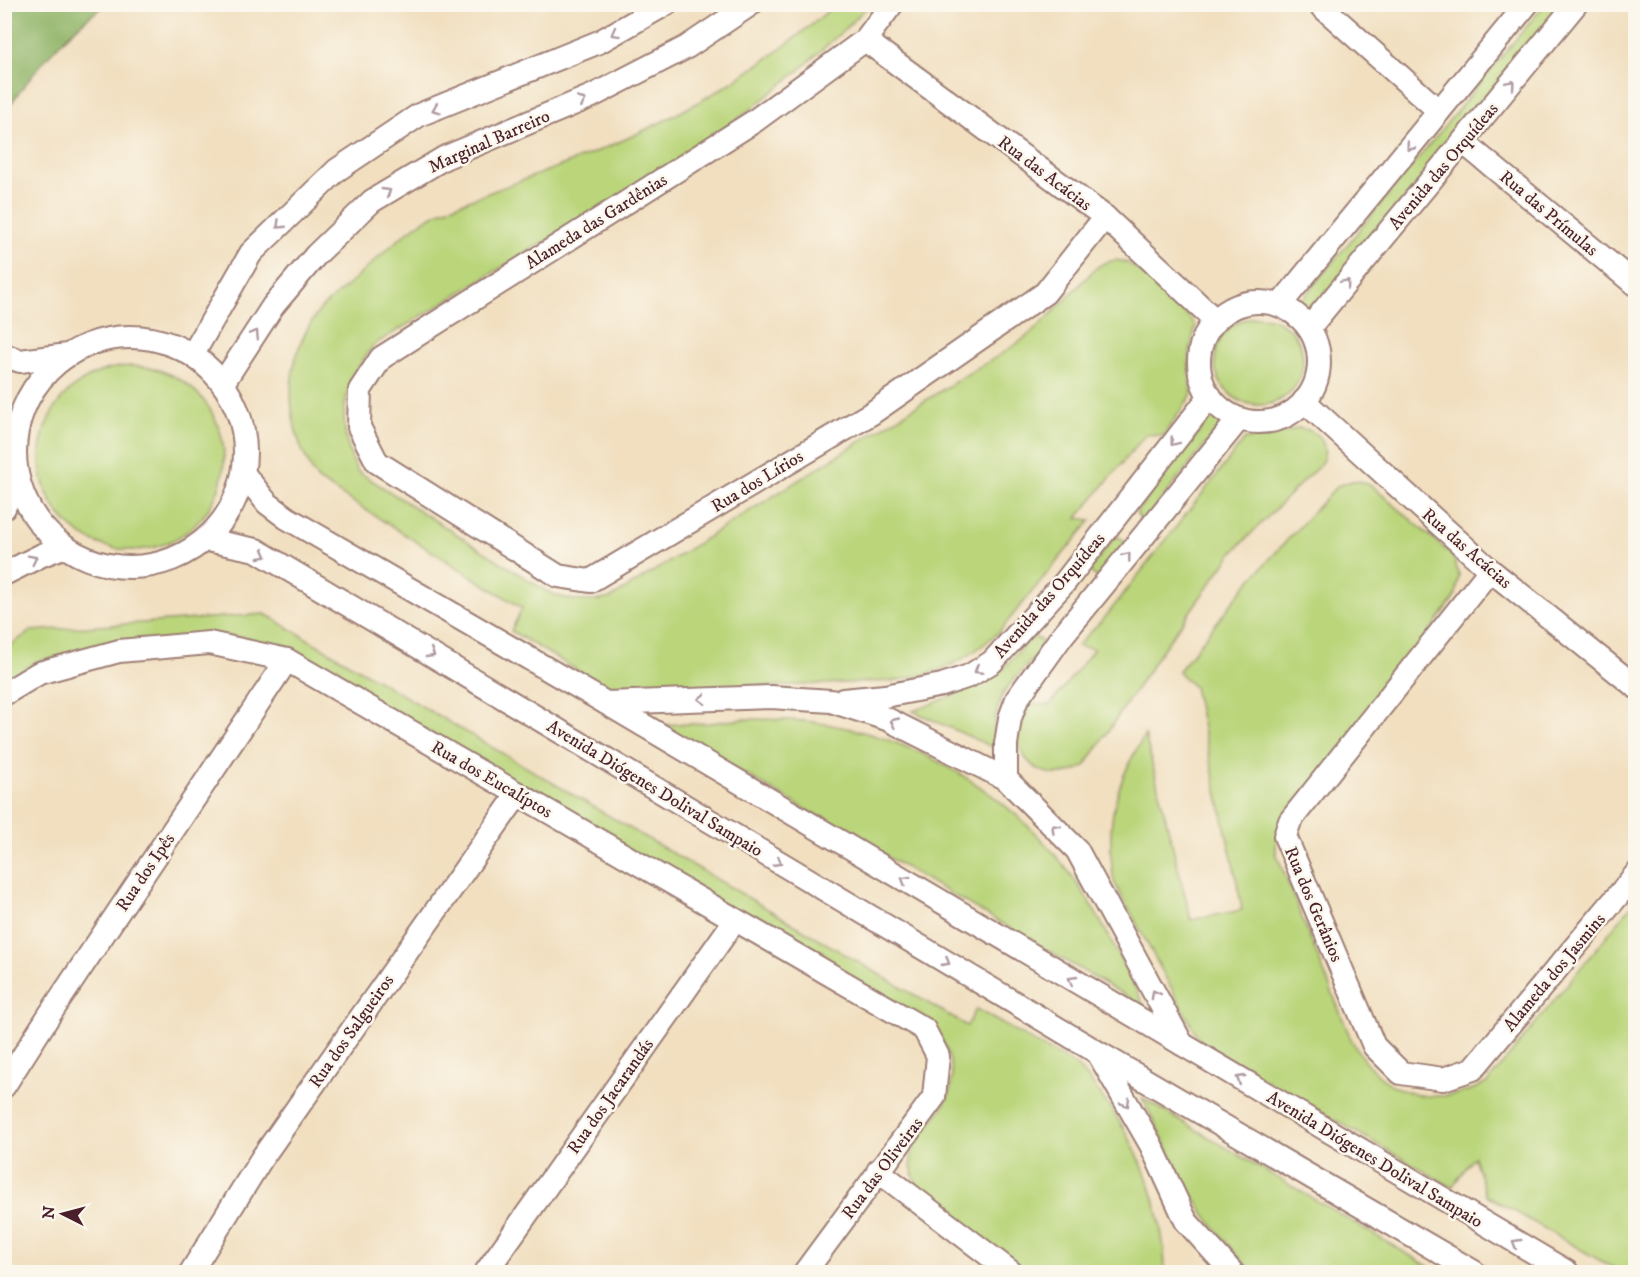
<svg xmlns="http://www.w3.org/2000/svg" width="1640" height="1277" viewBox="0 0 1640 1277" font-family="'IM FELL DW Pica',serif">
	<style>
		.green { fill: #bad57a; stroke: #827a52; stroke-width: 1.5 }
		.forest { fill: #93b66a; stroke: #6e6a4a; stroke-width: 1.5 }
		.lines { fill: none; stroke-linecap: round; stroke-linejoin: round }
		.stream { stroke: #63c2e1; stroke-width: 8 }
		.minor-casing { stroke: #9e7f76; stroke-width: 26 }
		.minor { stroke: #fff; stroke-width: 22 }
		.oneway { stroke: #ae9aa0 }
		.labels { text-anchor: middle; stroke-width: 5; stroke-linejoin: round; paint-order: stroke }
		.street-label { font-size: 18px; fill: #4a1f2b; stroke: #fbf7ec }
	</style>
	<rect width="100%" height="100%" fill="#fbf7ec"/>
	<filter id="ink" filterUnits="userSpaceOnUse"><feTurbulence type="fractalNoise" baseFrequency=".0167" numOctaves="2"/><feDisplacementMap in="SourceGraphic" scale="12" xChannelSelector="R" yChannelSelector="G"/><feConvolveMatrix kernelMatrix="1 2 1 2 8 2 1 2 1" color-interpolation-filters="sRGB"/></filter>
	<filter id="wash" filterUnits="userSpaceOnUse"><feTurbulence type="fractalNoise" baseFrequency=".008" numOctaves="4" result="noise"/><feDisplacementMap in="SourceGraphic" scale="24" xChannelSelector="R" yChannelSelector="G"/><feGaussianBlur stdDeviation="1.35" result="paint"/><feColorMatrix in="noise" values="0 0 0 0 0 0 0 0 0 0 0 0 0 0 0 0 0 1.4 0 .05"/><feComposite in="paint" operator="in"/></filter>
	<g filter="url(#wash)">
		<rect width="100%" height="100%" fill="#f1dfc0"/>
		<g class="green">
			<path d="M 835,5 L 869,5 L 849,25 L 801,69 L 751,109 L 712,138 L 673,164 L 375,344 C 341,384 335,424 357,471 L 546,591 C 568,601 587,604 611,598 L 974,370 C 992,360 1009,350 1026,337 C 1050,318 1071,293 1093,271 C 1101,263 1110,258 1122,261 C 1136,263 1177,306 1190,318 L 1196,327 C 1188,350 1187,370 1192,394 L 1163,436 L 1146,434 L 1077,518 L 1091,520 L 999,632 C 966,661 936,676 892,681 L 633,692 L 614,688 L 597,682 L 511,631 L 522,608 L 318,480 C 284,428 280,363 319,311 C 323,305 330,301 335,296 C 347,286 358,276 369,266 C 392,245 413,224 441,211 C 459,203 478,197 496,190 C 547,171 598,153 647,129 C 714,97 779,54 835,5 Z"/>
			<path d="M 1544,5 L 1566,5 L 1311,312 C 1304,311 1302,308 1301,301 Z"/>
			<circle cx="1259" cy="361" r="44"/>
			<circle cx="132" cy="458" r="92"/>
			<path d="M 1210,418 L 1218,420 L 1221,425 L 1144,521 L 1141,520 L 1136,512 Z"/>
			<path d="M 1298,428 C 1327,430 1334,459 1310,474 L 1233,552 L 1158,656 L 1085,766 C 1039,793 998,747 1028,704 L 1050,705 L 1094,649 L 1077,646 L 1107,615 L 1245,439 L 1270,437 Z"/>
			<path d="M 1352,481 L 1359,481 L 1372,486 L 1453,556 L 1459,575 L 1456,594 L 1451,602 L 1276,841 L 1276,853 L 1350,1037 C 1378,1094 1430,1111 1487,1083 L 1635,901 L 1635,1272 L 1620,1272 L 1486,1195 L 1474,1157 L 1452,1187 L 1213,1050 L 1199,1039 L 1114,882 C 1105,825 1114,784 1145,735 L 1191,920 L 1242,910 L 1236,877 L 1194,687 L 1178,672 L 1246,585 L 1337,486 Z"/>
			<path d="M 1119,537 L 1124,541 L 1125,545 L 1098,578 L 1089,571 L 1113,539 Z"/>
			<path d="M 265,614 L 967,1026 L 976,1009 C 999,1022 1022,1035 1044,1048 C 1055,1053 1067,1059 1076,1066 C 1085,1074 1093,1084 1100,1094 C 1140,1145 1164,1208 1165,1272 L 1024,1272 L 919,1188 C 913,1177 909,1166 912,1153 C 915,1143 923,1134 929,1126 C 934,1118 941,1111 945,1103 C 958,1078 951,1051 935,1030 L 294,653 L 250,639 L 230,636 L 117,644 L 36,662 L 5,682 L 5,649 L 31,631 Z"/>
			<path d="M 1033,637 C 1041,638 1044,642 1042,649 C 1031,662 1017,674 1007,688 C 995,704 994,728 992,747 L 913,711 C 943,700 974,688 1001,670 C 1013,661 1021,646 1033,637 Z"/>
			<path d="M 744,719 C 766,719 789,719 812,722 C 914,735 1007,790 1069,872 C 1099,912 1122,963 1145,1007 L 661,725 L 710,723 Z"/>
			<path d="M 1142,1098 L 1438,1272 L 1253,1272 C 1228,1246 1204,1217 1186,1184 C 1171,1156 1157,1127 1142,1098 Z"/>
		</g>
		<path class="forest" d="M 5,4 L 106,5 C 66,30 32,74 5,112 Z"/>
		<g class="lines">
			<path class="stream" d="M 4,16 L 15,4"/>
		</g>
	</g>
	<g filter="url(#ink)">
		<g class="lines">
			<g class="minor-casing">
				<g id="minor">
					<path d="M 892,4 L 865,40 L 753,122 L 381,358 L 360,390 L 359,427 L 377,462 L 558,576 L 590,581 L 872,413 L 1045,293 L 1105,217"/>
					<path d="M 1319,4 L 1439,111"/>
					<path d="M 865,40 L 1105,217 L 1215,320"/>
					<path d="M 1463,142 L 1636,285"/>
					<circle cx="1259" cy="362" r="60"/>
					<path d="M 1280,305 L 1527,4"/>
					<path d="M 1309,328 L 1576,4"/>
					<circle cx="130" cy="452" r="115"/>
					<path d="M 193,354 L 251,253 L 337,170 L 419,115 L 599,42 L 666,4"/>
					<path d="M 4,355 L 20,361 L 68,355"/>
					<path d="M 223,383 L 273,306 L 316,255 L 372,201 L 444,158 L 592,96 L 687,47 L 751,4"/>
					<path d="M 1304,401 L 1490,570 L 1636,687"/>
					<path d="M 244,474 L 267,503 L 287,518 L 606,703 L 1567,1272"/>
					<path d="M 4,508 L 17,477"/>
					<path d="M 207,540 L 256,550 L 1097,1052 L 1474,1272"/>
					<path d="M 1490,570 L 1290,821 L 1285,836 L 1374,1046 L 1401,1073 L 1443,1079 L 1473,1069 L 1636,874"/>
					<path d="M 4,574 L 42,555 L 63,547"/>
					<path d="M 4,694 L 39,673 L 119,651 L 209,643 L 287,660 L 924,1029 L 938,1056 L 934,1097 L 805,1272"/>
					<path d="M 843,700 L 885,696 L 942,685 L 969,676 L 992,662 L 1065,582 L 1210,396"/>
					<path d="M 606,703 L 771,697 L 831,701 L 887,719 L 1006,779 L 1077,850 L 1182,1044"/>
					<path d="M 1006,779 L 1006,744 L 1010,718 L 1017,699 L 1062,636 L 1239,419"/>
					<path d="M 1098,1053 L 1151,1145 L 1186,1221 L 1232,1272"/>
					<path d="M 4,1086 L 50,1014 L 287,660"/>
					<path d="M 878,1171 L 1011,1272"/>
					<path d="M 191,1272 L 262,1158 L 518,794"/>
					<path d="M 486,1272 L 735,920"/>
				</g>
			</g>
			<use href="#minor" class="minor"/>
		</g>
		<defs><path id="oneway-chevron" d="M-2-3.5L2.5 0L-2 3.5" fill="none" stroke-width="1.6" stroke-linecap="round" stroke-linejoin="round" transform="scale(1.5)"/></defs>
		<g class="oneway">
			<use href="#oneway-chevron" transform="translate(615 33) rotate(151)"/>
			<use href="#oneway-chevron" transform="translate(1511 84) rotate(-50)"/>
			<use href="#oneway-chevron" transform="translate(582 101) rotate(-23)"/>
			<use href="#oneway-chevron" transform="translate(436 109) rotate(158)"/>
			<use href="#oneway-chevron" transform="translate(1410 147) rotate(129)"/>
			<use href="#oneway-chevron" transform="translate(387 192) rotate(-31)"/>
			<use href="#oneway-chevron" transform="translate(280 225) rotate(136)"/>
			<use href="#oneway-chevron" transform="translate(1346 283) rotate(-50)"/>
			<use href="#oneway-chevron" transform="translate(255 334) rotate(-57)"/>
			<use href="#oneway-chevron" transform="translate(1174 442) rotate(128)"/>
			<use href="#oneway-chevron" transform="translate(263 555) rotate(29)"/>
			<use href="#oneway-chevron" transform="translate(1127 556) rotate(-51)"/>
			<use href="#oneway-chevron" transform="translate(33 559) rotate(-27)"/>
			<use href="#oneway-chevron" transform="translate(431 654) rotate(31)"/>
			<use href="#oneway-chevron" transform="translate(978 670) rotate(148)"/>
			<use href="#oneway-chevron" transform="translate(702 699) rotate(178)"/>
			<use href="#oneway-chevron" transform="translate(894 722) rotate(-155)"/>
			<use href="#oneway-chevron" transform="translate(1055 828) rotate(-135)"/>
			<use href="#oneway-chevron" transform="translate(778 862) rotate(31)"/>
			<use href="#oneway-chevron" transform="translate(905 880) rotate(-149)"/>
			<use href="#oneway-chevron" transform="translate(946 962) rotate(31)"/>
			<use href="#oneway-chevron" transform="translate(1072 980) rotate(-149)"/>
			<use href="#oneway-chevron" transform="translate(1155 994) rotate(-119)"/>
			<use href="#oneway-chevron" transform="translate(1240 1079) rotate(-149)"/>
			<use href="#oneway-chevron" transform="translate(1126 1103) rotate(60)"/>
			<use href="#oneway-chevron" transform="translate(1516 1243) rotate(-149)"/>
		</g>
	</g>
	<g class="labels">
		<g class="street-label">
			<text transform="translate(489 141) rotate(-24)" y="6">Marginal Barreiro</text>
			<text transform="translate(1443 166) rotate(-50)" y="6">Avenida das Orquídeas</text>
			<text transform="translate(1045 173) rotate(37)" y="6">Rua das Acácias</text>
			<text transform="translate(1549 213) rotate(40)" y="6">Rua das Prímulas</text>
			<text transform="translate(596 221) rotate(-32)" y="6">Alameda das Gardênias</text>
			<text transform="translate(757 481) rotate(-31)" y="6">Rua dos Lírios</text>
			<text transform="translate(1467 548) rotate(41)" y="6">Rua das Acácias</text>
			<text transform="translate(1049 595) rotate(-49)" y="6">Avenida das Orquídeas</text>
			<text transform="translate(492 779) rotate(30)" y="6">Rua dos Eucalíptos</text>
			<text transform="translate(655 788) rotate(31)" y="6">Avenida Diógenes Dolival Sampaio</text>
			<text transform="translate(145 872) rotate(-56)" y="6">Rua dos Ipês</text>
			<text transform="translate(1314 904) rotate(67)" y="6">Rua dos Gerânios</text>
			<text transform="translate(1554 972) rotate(-50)" y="6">Alameda dos Jasmins</text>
			<text transform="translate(351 1031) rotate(-55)" y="6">Rua dos Salgueiros</text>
			<text transform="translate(610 1096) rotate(-55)" y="6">Rua dos Jacarandás</text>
			<text transform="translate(1375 1159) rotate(31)" y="6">Avenida Diógenes Dolival Sampaio</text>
			<text transform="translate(882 1168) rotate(-53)" y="6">Rua das Oliveiras</text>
		</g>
	</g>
	<rect width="1640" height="1277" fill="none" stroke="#fbf7ec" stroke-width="24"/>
	<g transform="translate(63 1214) rotate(276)" stroke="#fbf7ec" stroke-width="4.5" paint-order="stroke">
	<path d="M0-4.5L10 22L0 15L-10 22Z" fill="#4a1f2b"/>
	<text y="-9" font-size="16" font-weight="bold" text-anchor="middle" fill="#4a1f2b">N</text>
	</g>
</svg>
